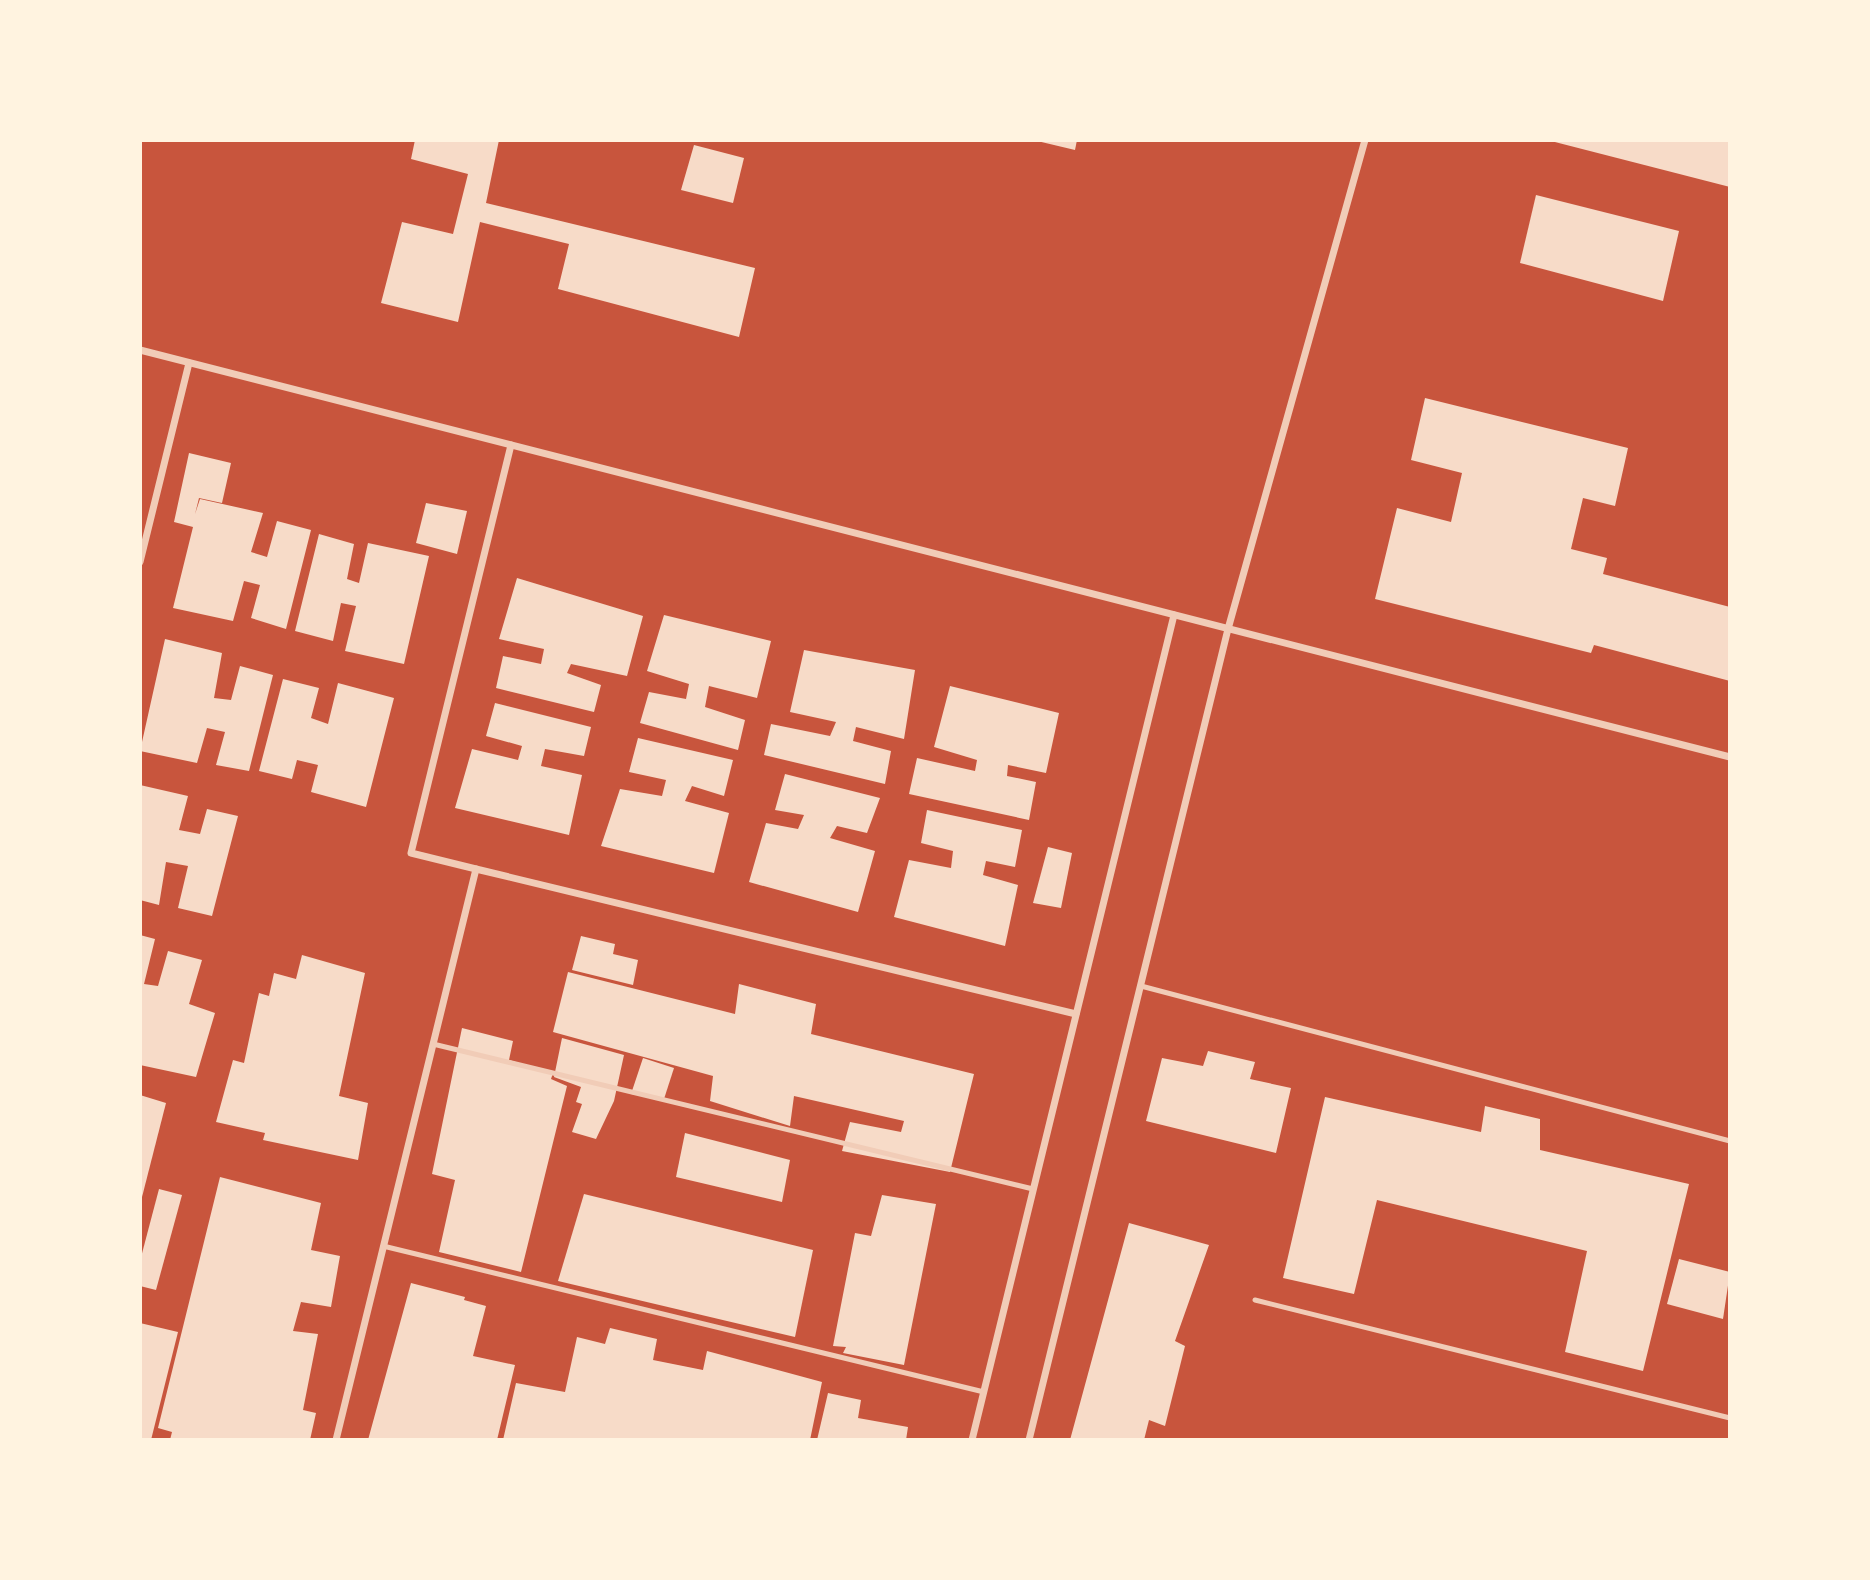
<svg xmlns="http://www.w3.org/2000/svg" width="1870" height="1580" viewBox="0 0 1870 1580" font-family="Quicksand,sans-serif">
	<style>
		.building { fill: #f7dbc8 }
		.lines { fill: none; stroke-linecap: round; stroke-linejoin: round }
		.service { stroke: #f1ccb7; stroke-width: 5 }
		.minor { stroke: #f1ccb7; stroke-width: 7 }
	</style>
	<rect width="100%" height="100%" fill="#c8553d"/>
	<g class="building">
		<path d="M 415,140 L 499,140 L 486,203 L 755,268 L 739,337 L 558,289 L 569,244 L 480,222 L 458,322 L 381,303 L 402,222 L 453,234 L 468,174 L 411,159 Z"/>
		<path d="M 1033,140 L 1077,140 L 1075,150 Z"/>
		<path d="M 1551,140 L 1730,140 L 1730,187 L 1551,141 Z"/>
		<path d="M 694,145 L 744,158 L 733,203 L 681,190 Z"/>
		<path d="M 1536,195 L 1679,231 L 1663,301 L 1520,263 Z"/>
		<path d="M 1425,398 L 1628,448 L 1615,506 L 1583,498 L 1571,549 L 1607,558 L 1603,574 L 1730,607 L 1730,681 L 1594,645 L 1591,653 L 1375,599 L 1397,508 L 1451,522 L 1462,473 L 1411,460 Z"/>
		<path d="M 189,453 L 231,463 L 222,503 L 199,498 L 195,514 L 200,499 L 263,513 L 251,552 L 267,557 L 277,521 L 311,530 L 286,629 L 251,618 L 260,585 L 244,581 L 233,621 L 173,608 L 193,527 L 174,522 Z"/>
		<path d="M 426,503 L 467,511 L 457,554 L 416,543 Z"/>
		<path d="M 319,534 L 354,544 L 347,579 L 359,583 L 368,543 L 429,556 L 404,664 L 345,651 L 356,606 L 341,603 L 333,641 L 295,631 Z"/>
		<path d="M 517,578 L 643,616 L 627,676 L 571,664 L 567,673 L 601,685 L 594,712 L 496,688 L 503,656 L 541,664 L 544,649 L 499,639 Z"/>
		<path d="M 664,615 L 771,641 L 757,698 L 709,686 L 705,707 L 745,720 L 738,750 L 640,723 L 649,692 L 686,699 L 689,684 L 647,671 Z"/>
		<path d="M 165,639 L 222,653 L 214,698 L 231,700 L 240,666 L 273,675 L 249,771 L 216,765 L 225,732 L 207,728 L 197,763 L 140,751 Z"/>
		<path d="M 804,650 L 915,670 L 904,739 L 856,727 L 853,741 L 891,751 L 885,784 L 764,755 L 771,724 L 830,736 L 836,722 L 790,712 Z"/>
		<path d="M 283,679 L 319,688 L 311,718 L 328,724 L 338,683 L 394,698 L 366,807 L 311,792 L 318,765 L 297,760 L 292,779 L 259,771 Z"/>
		<path d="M 950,686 L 1059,713 L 1046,773 L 1008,765 L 1007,776 L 1036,782 L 1029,820 L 909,794 L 917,758 L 975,771 L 977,760 L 934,747 Z"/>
		<path d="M 495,703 L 591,727 L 584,756 L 545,749 L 541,766 L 582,775 L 569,835 L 455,808 L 472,749 L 518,760 L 522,746 L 486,736 Z"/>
		<path d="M 638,738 L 733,760 L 724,796 L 692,786 L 685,801 L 729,813 L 714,873 L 601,846 L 620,789 L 662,796 L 666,780 L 629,772 Z"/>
		<path d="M 785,774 L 880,798 L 867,833 L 837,826 L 830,838 L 875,851 L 858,912 L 749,882 L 766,823 L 798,829 L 804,815 L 775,810 Z"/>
		<path d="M 140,785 L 188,796 L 179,830 L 200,834 L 207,809 L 238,816 L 212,916 L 178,908 L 188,866 L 166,862 L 159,905 L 140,900 Z"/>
		<path d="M 927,810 L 1022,830 L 1015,867 L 986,861 L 983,875 L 1018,885 L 1005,946 L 894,917 L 909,860 L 951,868 L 953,851 L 921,843 Z"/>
		<path d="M 1048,847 L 1072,853 L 1061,908 L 1033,903 Z"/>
		<path d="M 140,935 L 155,939 L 144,984 L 158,986 L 168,951 L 202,960 L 189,1004 L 215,1013 L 196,1077 L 140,1065 Z"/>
		<path d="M 581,936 L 615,944 L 613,954 L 638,960 L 633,985 L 572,970 Z"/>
		<path d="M 302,955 L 365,973 L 339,1096 L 368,1103 L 358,1160 L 263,1140 L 265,1133 L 216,1122 L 233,1060 L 244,1063 L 259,993 L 269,996 L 274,973 L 296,979 Z"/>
		<path d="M 568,972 L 735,1014 L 739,984 L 816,1004 L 811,1034 L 974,1074 L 950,1172 L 842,1151 L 850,1122 L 901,1132 L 904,1121 L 794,1096 L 790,1126 L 710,1101 L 713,1076 L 553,1032 Z"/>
		<path d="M 462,1028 L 513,1041 L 509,1060 L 553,1073 L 551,1079 L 567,1086 L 521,1272 L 439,1252 L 455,1180 L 432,1174 Z"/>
		<path d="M 562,1038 L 624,1055 L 614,1101 L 596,1139 L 572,1132 L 582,1104 L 576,1102 L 581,1087 L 554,1077 Z"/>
		<path d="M 1208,1051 L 1255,1062 L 1250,1079 L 1291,1088 L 1276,1153 L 1146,1121 L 1162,1058 L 1203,1066 Z"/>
		<path d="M 643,1058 L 674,1068 L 664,1099 L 631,1094 Z"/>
		<path d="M 140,1095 L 166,1103 L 141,1201 L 140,1200 Z"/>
		<path d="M 1325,1097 L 1481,1132 L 1485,1106 L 1540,1119 L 1540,1150 L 1689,1184 L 1643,1371 L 1565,1352 L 1587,1251 L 1377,1200 L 1354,1294 L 1283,1278 Z"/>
		<path d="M 685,1133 L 790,1160 L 782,1202 L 676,1177 Z"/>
		<path d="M 220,1177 L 321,1203 L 311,1250 L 340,1256 L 331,1307 L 301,1302 L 293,1331 L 318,1334 L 303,1410 L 316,1413 L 310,1440 L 170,1440 L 172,1432 L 158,1428 Z"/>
		<path d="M 159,1189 L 182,1195 L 156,1290 L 140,1286 L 140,1261 Z"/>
		<path d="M 584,1194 L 813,1250 L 795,1337 L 558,1281 Z"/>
		<path d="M 882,1195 L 936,1204 L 904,1365 L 843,1353 L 846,1347 L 833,1346 L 855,1233 L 871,1236 Z"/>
		<path d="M 1129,1223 L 1209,1245 L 1175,1341 L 1185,1346 L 1165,1426 L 1149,1420 L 1144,1440 L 1070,1440 Z"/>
		<path d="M 1679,1259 L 1730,1272 L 1723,1319 L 1667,1304 Z"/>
		<path d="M 411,1283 L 465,1297 L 464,1300 L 486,1306 L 473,1356 L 515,1365 L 497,1440 L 368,1440 Z"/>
		<path d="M 140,1323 L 178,1332 L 151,1440 L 140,1440 Z"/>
		<path d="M 610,1328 L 657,1339 L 653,1360 L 703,1370 L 707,1351 L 822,1382 L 810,1440 L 503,1440 L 516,1383 L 565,1392 L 577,1337 L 605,1344 Z"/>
		<path d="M 828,1393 L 861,1400 L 858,1418 L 908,1427 L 906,1440 L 817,1440 Z"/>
	</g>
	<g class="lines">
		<g class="service">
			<path d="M 1141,986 L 1730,1141"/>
			<path d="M 433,1044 L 1033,1189"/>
			<path d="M 383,1246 L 984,1392"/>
			<path d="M 1255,1300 L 1730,1418"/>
		</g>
		<g class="minor">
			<path d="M 140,350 L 1730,757"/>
			<path d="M 140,562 L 189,363"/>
			<path d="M 476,869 L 1076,1014"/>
			<path d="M 336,1440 L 476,869 L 411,853 L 511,445"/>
			<path d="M 972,1440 L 1174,615"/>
			<path d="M 1029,1440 L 1228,629 L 1365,140"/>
		</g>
	</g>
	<rect width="1870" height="1580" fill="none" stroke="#fff3e0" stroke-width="284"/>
</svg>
